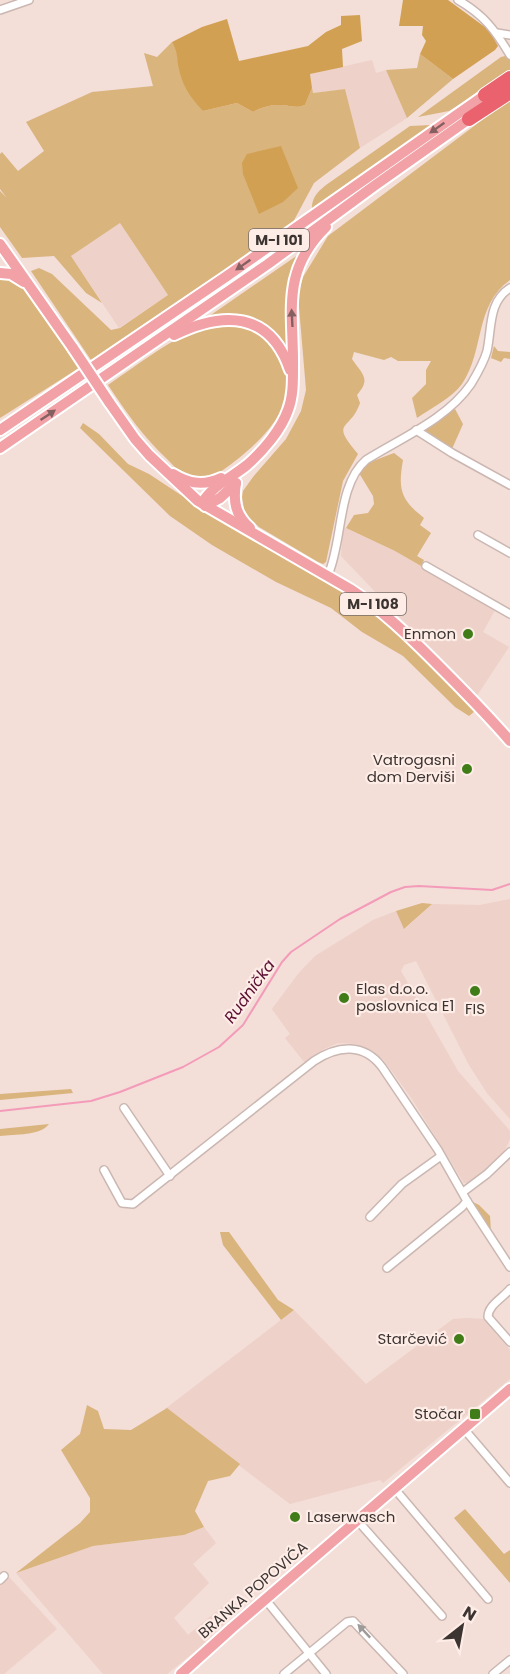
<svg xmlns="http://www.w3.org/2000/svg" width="510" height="1674" viewBox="0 0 510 1674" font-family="Poppins,sans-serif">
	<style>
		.built { fill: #eed1c8 }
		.green { fill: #dab47d }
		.forest { fill: #d1a053 }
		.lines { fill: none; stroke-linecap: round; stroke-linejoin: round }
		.stream { stroke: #f49bb9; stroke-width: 2 }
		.street-casing { stroke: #cbb7b1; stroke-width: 10 }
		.primary-casing { stroke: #fff; stroke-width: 14 }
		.highway-casing { stroke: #fff; stroke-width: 16 }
		.street { stroke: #fff; stroke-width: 7 }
		.primary { stroke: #f2a1a7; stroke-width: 10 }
		.highway { stroke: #e9626d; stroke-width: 14 }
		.primary-bridge-casing { stroke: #fff; stroke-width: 14; stroke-linecap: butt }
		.primary-bridge { stroke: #f2a1a7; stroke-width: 10 }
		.oneway { fill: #856060 }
		.oneway2 { fill: #9e9a98 }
		.poi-dot { fill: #407d19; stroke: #feece7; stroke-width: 2 }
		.labels { text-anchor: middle; stroke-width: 4.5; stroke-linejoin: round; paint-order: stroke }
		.shield { fill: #feece7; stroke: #766b68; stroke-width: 1.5 }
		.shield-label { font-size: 14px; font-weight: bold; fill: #3c3431 }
		.poi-label { font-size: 15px; fill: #3c3431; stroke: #feece7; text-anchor: end }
		.street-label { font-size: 15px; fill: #3c3431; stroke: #feece7 }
		.water-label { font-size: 16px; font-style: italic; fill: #5b0e32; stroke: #feece7 }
	</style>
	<rect width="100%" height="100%" fill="#f3ded8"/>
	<g class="built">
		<path d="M 372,60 L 376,73 L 386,70 L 407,118 L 360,148 L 345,89 L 312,93 L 310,74 Z"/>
		<path d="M 120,223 L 168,295 L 119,328 L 71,256 Z"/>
		<path d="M 343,527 L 395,551 L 495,610 L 483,632 L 509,647 L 476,697 L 341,556 Z"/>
		<path d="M 510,899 L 510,1119 L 487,1093 L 469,1065 L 416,961 L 404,965 L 401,971 L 458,1071 L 510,1131 L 510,1139 L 503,1154 L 483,1175 L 471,1183 L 464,1183 L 412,1099 L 383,1059 L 356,1044 L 338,1043 L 324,1049 L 305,1063 L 285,1038 L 290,1034 L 272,1009 L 298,974 L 315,956 L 373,920 L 396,911 L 405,929 L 432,904 L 480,905 Z"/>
		<path d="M 294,1310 L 366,1384 L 453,1319 L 467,1318 L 483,1319 L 510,1350 L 510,1379 L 383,1483 L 380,1480 L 290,1504 L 165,1409 Z"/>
		<path d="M 204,1527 L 216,1543 L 193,1564 L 209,1583 L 174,1618 L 188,1635 L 229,1601 L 228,1620 L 198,1649 L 167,1674 L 103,1674 L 16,1573 L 93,1546 L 184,1535 Z"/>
		<path d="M 9,1577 L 57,1629 L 4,1674 L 0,1674 L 0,1585 Z"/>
	</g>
	<g class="green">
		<path d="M 172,42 L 176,48 L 179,66 L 203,111 L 237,103 L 253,112 C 262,107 270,105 281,105 C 290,105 295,109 305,105 L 312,88 L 313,93 L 345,89 L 360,148 L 314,183 L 292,224 L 91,360 L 31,271 L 39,268 L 52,274 L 111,330 L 120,328 L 168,295 L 120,223 L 71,256 L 102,303 L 86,293 L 54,256 L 22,258 L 0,227 L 0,191 L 6,197 L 0,189 L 0,154 L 2,152 L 18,171 L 44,151 L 26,122 L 92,92 L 153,86 L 144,53 L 157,57 Z"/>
		<path d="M 420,54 L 453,79 L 407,118 L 386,70 L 417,68 Z"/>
		<path d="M 505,56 L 510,59 L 510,73 L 449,111 L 418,117 L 501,57 Z"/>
		<path d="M 510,99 L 510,280 C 474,306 485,350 462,384 C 452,398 431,408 417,418 L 412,398 L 426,384 L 426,370 L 431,361 L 398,361 L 391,357 L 384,360 L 354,352 L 352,359 C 363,375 371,379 357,395 L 360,403 C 350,432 329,420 358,454 L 343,481 L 326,562 L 323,564 L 318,562 L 259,527 L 250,519 L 244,509 L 242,497 L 243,491 L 253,477 L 286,439 L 301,411 L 306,390 L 299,307 L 299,291 L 303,277 L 328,236 Z"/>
		<path d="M 431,125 L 312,210 C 311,199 317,192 326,185 L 410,126 Z"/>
		<path d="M 305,250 L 298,263 L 291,356 L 271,332 L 208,317 Z"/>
		<path d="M 0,278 L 12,280 L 23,288 L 79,368 L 0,418 Z"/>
		<path d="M 218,323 C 247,326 264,329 279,356 C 284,364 290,376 289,386 C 287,419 248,453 223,470 C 218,473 213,478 207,479 C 202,481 190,478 185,475 C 179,472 173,465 168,460 C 144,438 126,412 108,385 C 142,362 178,332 218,323 Z"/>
		<path d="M 494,346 L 498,351 L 510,352 L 510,359 L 504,358 L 501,362 L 491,358 Z"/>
		<path d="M 455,409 L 463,424 L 452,449 L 426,433 L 425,427 Z"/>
		<path d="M 83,423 L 99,434 L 128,464 L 149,474 L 228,526 L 364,602 L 406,638 L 475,711 L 469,716 L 455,707 L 403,656 L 362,632 L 331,608 L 276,582 L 212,545 L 170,516 L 80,428 Z"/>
		<path d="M 394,453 L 403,460 C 398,489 400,499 424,518 L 420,525 L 431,533 L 417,556 L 424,560 L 421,566 L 395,551 L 346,528 L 354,515 L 368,513 L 374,504 L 373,496 L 359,473 L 365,464 Z"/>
		<path d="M 422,903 L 432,904 L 404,929 L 396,911 Z"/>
		<path d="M 71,1089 L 73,1093 L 0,1100 L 0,1094 Z"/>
		<path d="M 49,1124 C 40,1136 15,1134 0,1136 L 0,1129 Z"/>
		<path d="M 469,1200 L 479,1205 L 490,1216 L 491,1232 Z"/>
		<path d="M 220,1232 L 229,1232 L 278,1300 L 294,1310 L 281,1320 L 223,1245 Z"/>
		<path d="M 87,1405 L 98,1411 L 104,1429 L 131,1430 L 167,1408 L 240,1464 L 230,1476 L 208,1481 L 195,1511 L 204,1527 L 184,1535 L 93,1546 L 16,1573 L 80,1523 L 90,1512 L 90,1498 L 61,1450 L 80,1434 Z"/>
		<path d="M 465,1509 L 504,1554 L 510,1550 L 510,1583 L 454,1518 Z"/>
	</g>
	<g class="forest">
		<path d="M 403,0 L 448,0 L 489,30 L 498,46 L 495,50 L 453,79 L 420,54 L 426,41 L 422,35 L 423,26 L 399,26 Z"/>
		<path d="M 360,15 L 362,41 L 342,49 L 343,67 L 310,74 L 312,88 L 305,105 C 295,109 290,105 281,105 C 270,105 262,107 253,112 L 237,103 L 203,111 C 189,96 182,85 178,65 C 177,56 177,50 172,42 L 202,27 L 227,19 L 239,61 L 308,46 L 326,32 L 341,25 L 341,16 Z"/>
		<path d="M 281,146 L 298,188 L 283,202 L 259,214 L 243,174 L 242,163 L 247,154 Z"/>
	</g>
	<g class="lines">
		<path class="stream" d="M 0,1111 L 91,1101 L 120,1092 L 183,1067 L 219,1047 L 243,1025 L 282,962 L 291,952 L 340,919 L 391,892 L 405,887 L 419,886 L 492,890 L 510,884"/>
		<g class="street-casing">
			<g id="street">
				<path d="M 458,0 C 484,15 495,30 510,55"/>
				<path d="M 0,10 L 29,0"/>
				<path d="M 497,33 L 510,35"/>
				<path d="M 416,430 L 452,453 L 510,485"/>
				<path d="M 478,535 L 510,553"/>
				<path d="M 426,566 L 510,614"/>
				<path d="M 328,575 C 343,542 337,485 366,460 C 401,438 447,419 471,384 C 477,374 484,362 487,351 C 492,328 488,302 510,288"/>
				<path d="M 124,1108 L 170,1176"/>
				<path d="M 104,1170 L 122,1203 L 133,1204 L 314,1061 C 338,1045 364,1043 382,1067 L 438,1150 L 467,1201 L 510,1267"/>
				<path d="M 463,1192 L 487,1174 L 510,1152"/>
				<path d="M 370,1217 L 402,1184 L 441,1156"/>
				<path d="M 387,1268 L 462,1207 L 467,1201"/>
				<path d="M 510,1289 C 503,1298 488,1305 488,1317 L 510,1342"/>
				<path d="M 464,1429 L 510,1483"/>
				<path d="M 394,1488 L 488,1599"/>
				<path d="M 357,1520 L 442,1616"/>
				<path d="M 0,1580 L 4,1576"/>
				<path d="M 265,1599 L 326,1674"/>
				<path d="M 284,1674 L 347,1622 L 353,1621 L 403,1674"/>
				<path d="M 493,1674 L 510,1660"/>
			</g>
		</g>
		<g class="primary-casing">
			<g id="primary">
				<path d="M 0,244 L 73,348"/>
				<path d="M 0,273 L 11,274 L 24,282"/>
				<path d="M 174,335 C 223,311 270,311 290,370"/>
				<path d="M 109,402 L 135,439 L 149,455 L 198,501 L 350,589 C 382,610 407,634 434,661 C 460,687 486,713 510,741"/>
				<path d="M 0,430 L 227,276 L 485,95"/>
				<path d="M 0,448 L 268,264 L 374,186 L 469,119"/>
				<path d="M 173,474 C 189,484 204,486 221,478"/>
				<path d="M 236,483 C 233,501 235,515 250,528"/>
				<path d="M 202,503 C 213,485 231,478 247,465 C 263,451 281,430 288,410 C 293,397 293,383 293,369 C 294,313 280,272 326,227"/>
				<path d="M 205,506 L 220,498 L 236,483"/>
				<path d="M 181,1674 L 232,1628 L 510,1389"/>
			</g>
		</g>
		<g class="highway-casing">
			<g id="highway">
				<path d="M 485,95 L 510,78"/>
				<path d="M 469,119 L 510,92"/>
			</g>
		</g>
		<use href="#street" class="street"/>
		<use href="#primary" class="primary"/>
		<use href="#highway" class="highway"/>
		<g class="primary-bridge-casing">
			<path id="primary-bridge" d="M 73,348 L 109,402"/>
		</g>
		<use href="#primary-bridge" class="primary-bridge"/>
	</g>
	<defs><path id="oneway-solid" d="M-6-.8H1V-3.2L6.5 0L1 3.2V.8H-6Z" transform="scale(1.5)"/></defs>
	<g class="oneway">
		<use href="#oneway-solid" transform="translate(437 128) rotate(145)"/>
		<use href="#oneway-solid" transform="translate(243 265) rotate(145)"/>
		<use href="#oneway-solid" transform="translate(292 318) rotate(-93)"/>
		<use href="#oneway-solid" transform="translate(48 415) rotate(-34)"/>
	</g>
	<use class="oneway2" href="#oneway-solid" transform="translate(364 1631) rotate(-133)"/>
	<g class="poi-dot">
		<circle cx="468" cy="634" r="6"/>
		<circle cx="467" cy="769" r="6"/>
		<circle cx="475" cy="991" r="6"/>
		<circle cx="344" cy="998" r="6"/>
		<circle cx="459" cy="1339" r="6"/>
		<rect x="469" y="1408" width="12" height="12" rx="3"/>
		<circle cx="295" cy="1517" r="6"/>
	</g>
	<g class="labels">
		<g class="shield">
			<rect x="249" y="229" width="60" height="22" rx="4.5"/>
			<rect x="340" y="593" width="66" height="22" rx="4.5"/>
		</g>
		<g class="shield-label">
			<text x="279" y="245">M-I 101</text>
			<text x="373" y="609">M-I 108</text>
		</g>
		<g class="poi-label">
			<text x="456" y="639">Enmon</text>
			<text x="455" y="765">Vatrogasni<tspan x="455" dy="17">dom Derviši</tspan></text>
			<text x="356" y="994" text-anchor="start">Elas d.o.o.<tspan x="356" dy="17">poslovnica E1</tspan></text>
			<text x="475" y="1014" text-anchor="middle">FIS</text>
			<text x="447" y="1344">Starčević</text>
			<text x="463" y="1419">Stočar</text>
			<text x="307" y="1522" text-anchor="start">Laserwasch</text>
		</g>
		<g class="street-label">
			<text transform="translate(253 1590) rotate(-41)" y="5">BRANKA POPOVIĆA</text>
		</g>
		<g class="water-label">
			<text transform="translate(249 991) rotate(-54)" y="6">Rudnička</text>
		</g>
	</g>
	<g transform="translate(462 1626) rotate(31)" stroke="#feece7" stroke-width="4.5" paint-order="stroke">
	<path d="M0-4.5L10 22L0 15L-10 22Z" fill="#3c3431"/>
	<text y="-9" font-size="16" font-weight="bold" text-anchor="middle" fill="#3c3431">N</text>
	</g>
</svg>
